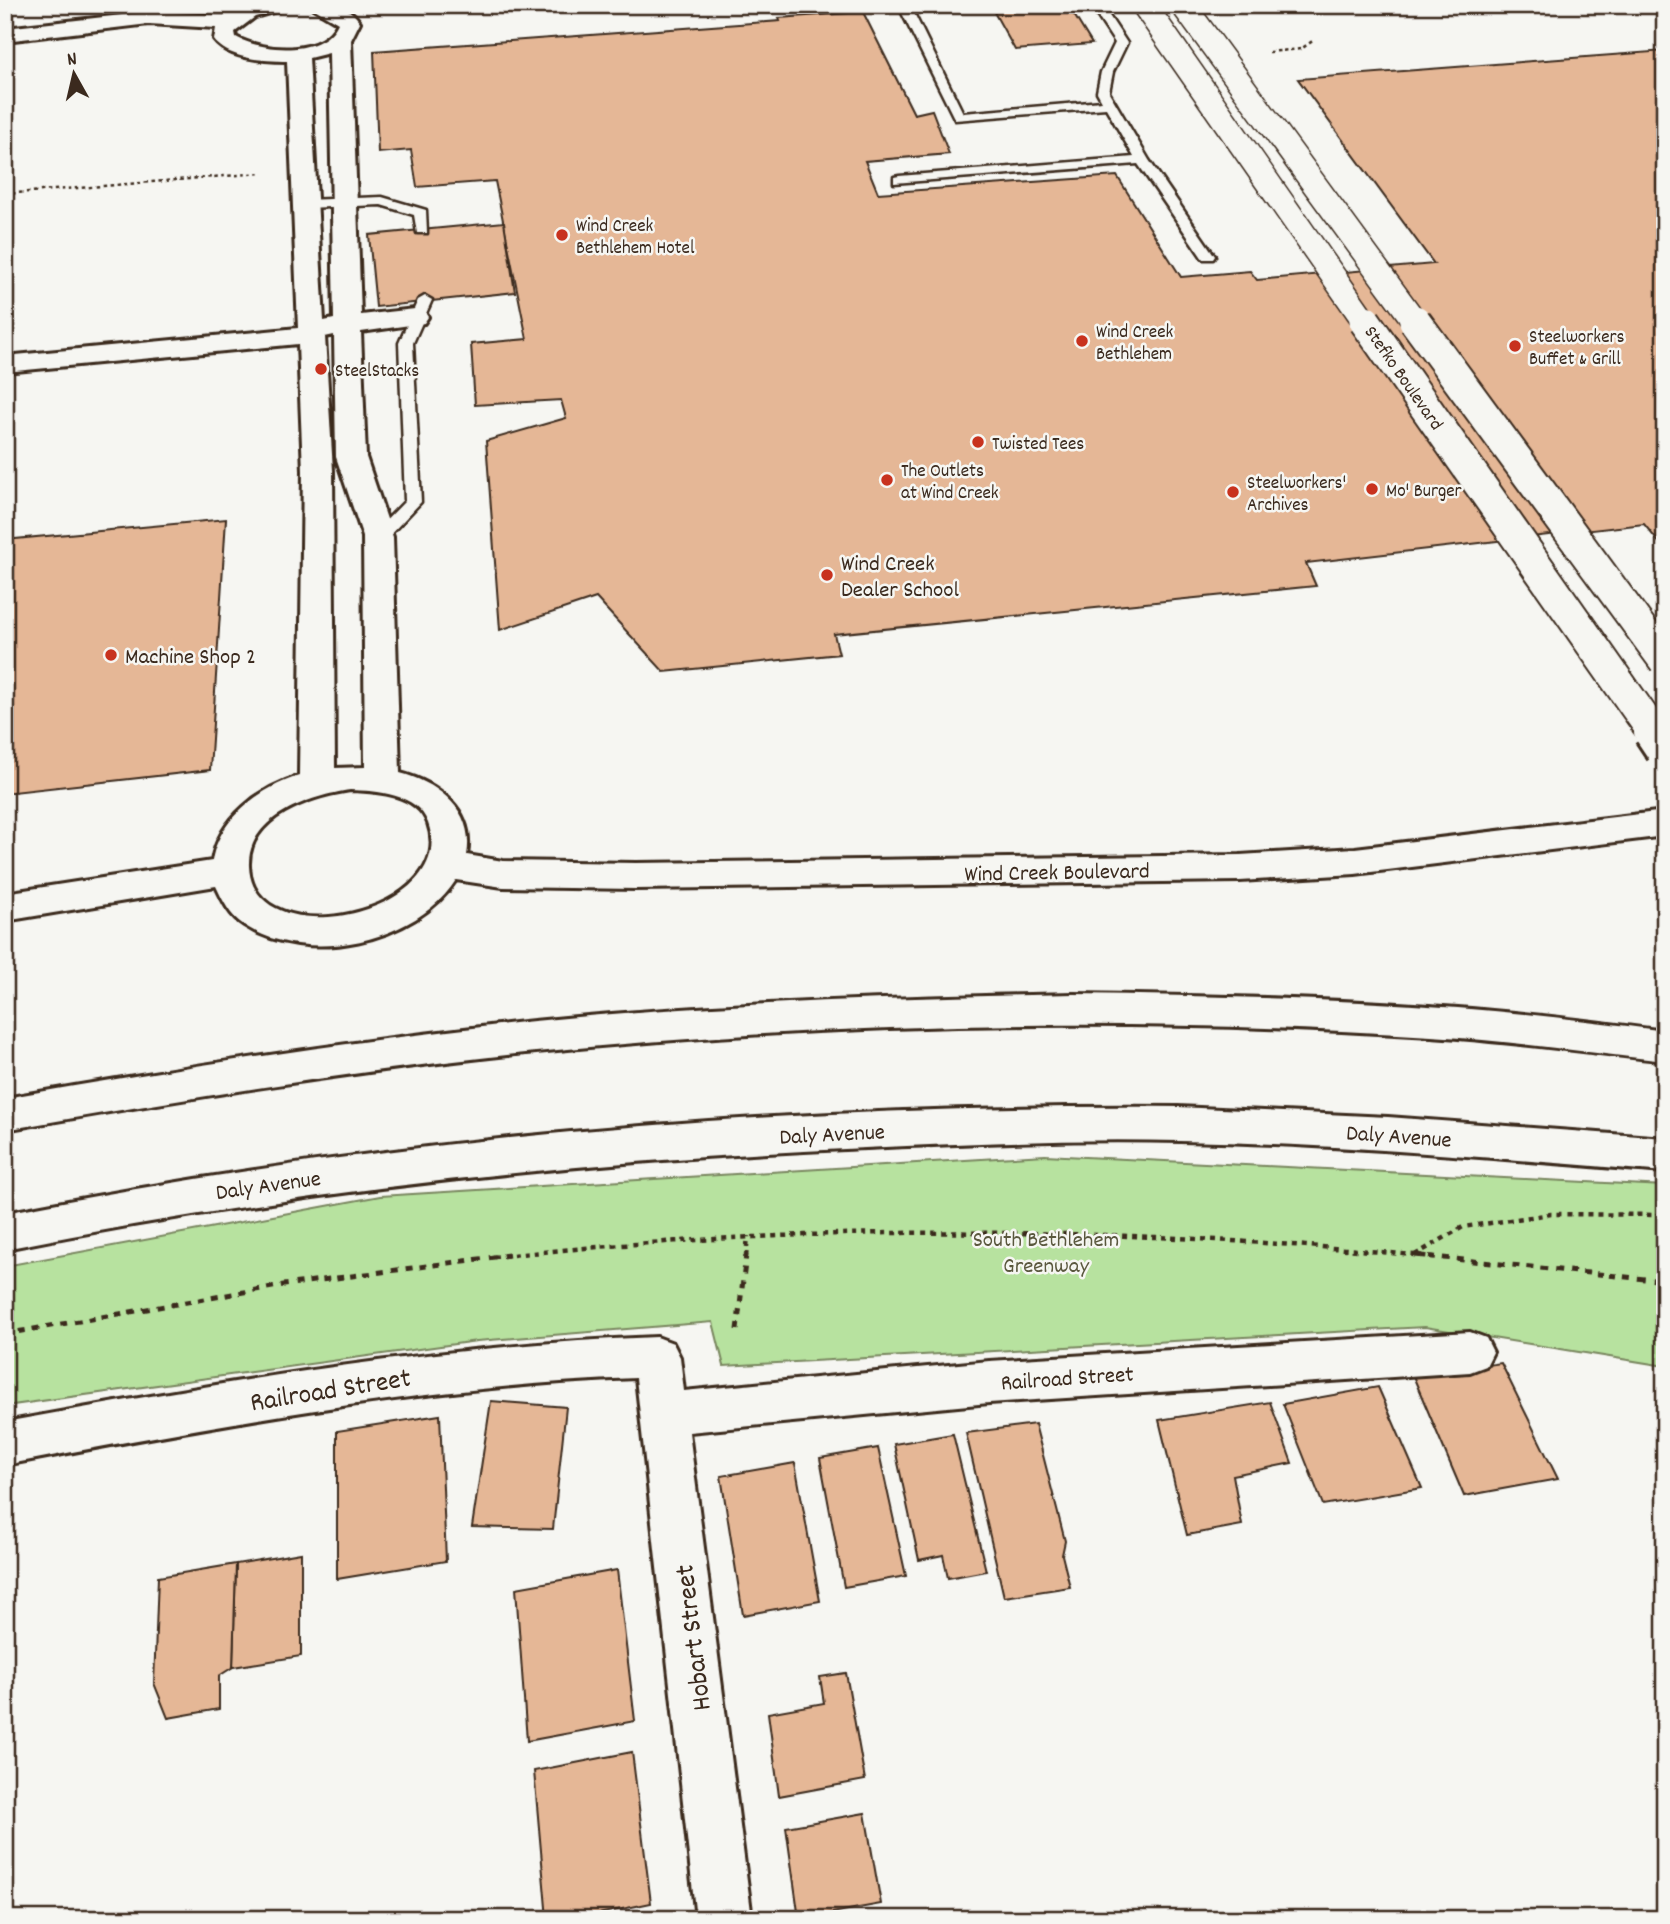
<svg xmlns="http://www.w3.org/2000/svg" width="1670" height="1924" viewBox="0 0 1670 1924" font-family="Dekko,sans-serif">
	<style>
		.green { fill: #b7e29f; stroke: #79865e; stroke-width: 2 }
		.building { fill: #e5b796; stroke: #3b2a1e; stroke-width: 2 }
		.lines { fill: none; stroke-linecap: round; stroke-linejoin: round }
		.lane-casing { stroke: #3b2a1e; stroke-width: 5 }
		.street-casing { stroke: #3b2a1e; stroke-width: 6 }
		.highway-casing { stroke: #3b2a1e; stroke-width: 6 }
		.path-far2 { stroke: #3b2a1e; stroke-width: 2.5; stroke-dasharray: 3.5 3.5; stroke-linecap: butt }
		.path-far1 { stroke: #3b2a1e; stroke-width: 4.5; stroke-dasharray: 5 5; stroke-linecap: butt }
		.path { stroke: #3b2a1e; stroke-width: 5; stroke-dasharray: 7 7; stroke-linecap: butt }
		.lane { fill: #f6f6f2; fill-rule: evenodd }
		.street { fill: #f6f6f2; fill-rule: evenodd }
		.highway { fill: #f6f6f2; fill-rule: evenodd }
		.primary-bridge-far2-casing { stroke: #3b2a1e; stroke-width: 27; stroke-linecap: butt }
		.primary-bridge-far1-casing { stroke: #3b2a1e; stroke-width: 35; stroke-linecap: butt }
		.primary-bridge-casing { stroke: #3b2a1e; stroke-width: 44; stroke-linecap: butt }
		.primary-bridge-far2 { stroke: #f6f6f2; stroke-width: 24 }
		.primary-bridge-far1 { stroke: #f6f6f2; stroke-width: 31 }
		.primary-bridge { stroke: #f6f6f2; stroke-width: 38 }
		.poi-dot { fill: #c8321e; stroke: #f6f6f2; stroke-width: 2.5 }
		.labels { text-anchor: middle; stroke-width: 5; stroke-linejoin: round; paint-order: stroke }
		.far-poi-label { font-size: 19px; fill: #3b2a1e; stroke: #f6f6f2; text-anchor: start }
		.far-street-label { font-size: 19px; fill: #3b2a1e; stroke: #f6f6f2 }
		.poi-label { font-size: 23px; fill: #3b2a1e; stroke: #f6f6f2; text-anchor: start }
		.street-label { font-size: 23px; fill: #3b2a1e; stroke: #f6f6f2 }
		.park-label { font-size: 23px; fill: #5a583e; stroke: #f6f6f2 }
		.near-street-label { font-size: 28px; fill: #3b2a1e; stroke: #f6f6f2 }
	</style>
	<rect width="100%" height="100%" fill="#f6f6f2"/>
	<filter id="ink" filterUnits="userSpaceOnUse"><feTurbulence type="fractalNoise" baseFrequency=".0143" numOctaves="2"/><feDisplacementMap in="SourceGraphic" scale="14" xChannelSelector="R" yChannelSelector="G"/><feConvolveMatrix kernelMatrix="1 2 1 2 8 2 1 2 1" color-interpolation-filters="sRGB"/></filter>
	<g filter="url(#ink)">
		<path class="green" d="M 1045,1155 L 1665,1186 L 1665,1366 L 1425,1327 L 724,1366 L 713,1322 L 477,1341 L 5,1406 L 5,1266 L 380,1196 Z"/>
		<g class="building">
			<path d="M 990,5 L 1068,5 L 1092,44 L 1015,50 Z"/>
			<path d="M 863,12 L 914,114 L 932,110 L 949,154 L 865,161 L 878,193 L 1117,176 L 1181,277 L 1250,271 L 1257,280 L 1434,264 L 1298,79 L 1665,51 L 1665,550 L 1644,524 L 1306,563 L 1316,586 L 834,634 L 839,654 L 664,672 L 596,598 L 500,630 L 486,441 L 566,418 L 561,400 L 475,405 L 471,344 L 527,339 L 495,181 L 417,187 L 411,150 L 378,153 L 374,51 L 780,21 L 779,18 Z"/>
			<path d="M 504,222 L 515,292 L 376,307 L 369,235 Z"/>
			<path d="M 226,519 L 210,770 L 5,793 L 5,540 Z"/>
			<path d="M 1501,1363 L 1558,1479 L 1464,1496 L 1413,1376 Z"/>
			<path d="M 1378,1387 L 1422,1488 L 1323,1505 L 1283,1404 Z"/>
			<path d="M 491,1401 L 566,1407 L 553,1529 L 472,1527 Z"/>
			<path d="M 1270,1402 L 1292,1463 L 1233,1475 L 1242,1525 L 1187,1535 L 1159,1420 Z"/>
			<path d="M 440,1415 L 446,1561 L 337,1579 L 337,1431 Z"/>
			<path d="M 1035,1424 L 1065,1541 L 1062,1555 L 1070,1587 L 1004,1597 L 966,1433 Z"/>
			<path d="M 953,1434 L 986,1571 L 948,1578 L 943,1555 L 919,1560 L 894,1444 Z"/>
			<path d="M 878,1448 L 906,1576 L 844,1587 L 820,1458 Z"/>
			<path d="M 795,1463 L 820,1601 L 743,1615 L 721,1476 Z"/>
			<path d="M 301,1553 L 301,1656 L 233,1667 L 236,1564 Z"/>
			<path d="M 236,1564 L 233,1667 L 219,1676 L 219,1709 L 168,1718 L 154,1683 L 158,1577 Z"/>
			<path d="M 617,1570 L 635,1721 L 527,1741 L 516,1588 Z"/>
			<path d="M 846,1673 L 865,1780 L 779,1796 L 768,1713 L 824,1703 L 820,1677 Z"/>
			<path d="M 632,1752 L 651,1903 L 574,1919 L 547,1919 L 534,1771 Z"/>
			<path d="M 865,1813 L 881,1904 L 799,1919 L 786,1827 Z"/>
		</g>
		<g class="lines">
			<g class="lane-casing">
				<g id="lane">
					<path d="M 898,5 L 910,5 L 963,113 L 1102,101 L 1097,92 L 1101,72 L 1115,43 L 1090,5 L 1102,5 L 1127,43 L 1113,72 L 1109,92 L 1149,160 L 1215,256 L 1213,259 L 1203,259 L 1138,164 L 894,183 L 894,177 L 899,176 L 1134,157 L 1106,108 L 955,120 Z"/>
					<path d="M 382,197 L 426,210 L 427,233 L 417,233 L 414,215 L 381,205 L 305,208 L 298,204 L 305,200 Z"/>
					<path d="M 425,296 L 432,300 L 413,343 L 421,502 L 384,541 L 378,542 L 370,537 L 405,501 L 399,343 L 418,300 Z"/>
				</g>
			</g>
			<g class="street-casing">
				<g id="street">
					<path d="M 248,5 L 286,5 L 283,9 L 255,17 L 235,32 L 236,37 C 263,52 323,57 338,23 L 308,5 C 330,5 346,2 360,22 L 351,40 L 361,315 L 415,309 L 424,311 L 428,317 L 424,323 L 361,332 L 366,457 L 393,537 L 400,773 C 438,783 475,810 467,855 L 503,861 L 636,863 L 1240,855 L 1355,848 L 1665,811 L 1665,836 L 1355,874 L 1240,881 L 636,889 L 503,887 L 456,880 C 416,943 306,966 244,925 C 230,916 223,901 216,886 L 5,921 L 5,893 L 212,861 C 219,818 260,788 299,776 L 303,471 L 298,344 L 5,372 L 5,356 L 298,328 L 287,61 C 265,61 228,59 214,40 L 216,28 L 149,24 L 5,41 L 5,28 L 149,12 L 227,15 ZM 329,53 L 334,319 L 324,321 L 309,58 ZM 334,335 L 336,457 L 363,537 L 365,767 L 335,768 L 333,471 L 325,337 ZM 350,790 C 377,791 417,793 428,823 C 461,914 252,959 249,866 C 247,816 311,796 350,790 Z"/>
					<path d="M 1470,1332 L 1486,1338 L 1493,1352 L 1486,1366 L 1470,1372 L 989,1403 L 689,1432 L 752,1919 L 696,1919 L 636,1378 C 423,1386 214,1425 5,1465 L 5,1422 C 222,1382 437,1345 657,1337 L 673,1343 L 680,1357 L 684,1391 L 989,1361 Z"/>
				</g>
			</g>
			<g class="highway-casing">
				<g id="highway">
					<path d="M 1074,994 C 1202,996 1330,998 1458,1008 C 1527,1013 1596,1022 1665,1031 L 1665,1061 C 1587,1052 1510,1041 1431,1036 C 1133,1017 833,1022 536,1052 C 358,1070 181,1099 5,1130 L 5,1098 C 181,1067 357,1040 534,1021 C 714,1003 894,998 1074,994 Z"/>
					<path d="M 1178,1107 L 1388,1117 L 1665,1138 L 1665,1172 C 1503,1159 1342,1144 1180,1141 C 1068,1138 956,1144 845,1149 C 562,1162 283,1193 5,1249 L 5,1213 C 391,1137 785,1104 1178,1107 Z"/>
				</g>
			</g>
			<g class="path-far2">
				<path d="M 1269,52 L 1301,49 L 1314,40"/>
				<path d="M 5,194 L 262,173"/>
			</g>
			<g class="path-far1">
				<path d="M 1415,1255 L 1463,1227 L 1551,1214 L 1665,1215"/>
				<path d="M 493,1257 C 806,1223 1121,1226 1434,1257"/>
				<path d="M 746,1257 L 748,1236"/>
			</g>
			<g class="path">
				<path d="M 1415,1255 L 1665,1281"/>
				<path d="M 737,1330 L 746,1255"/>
				<path d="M 5,1334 L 284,1285 L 509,1255"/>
			</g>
			<use href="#lane" class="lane"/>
			<use href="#street" class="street"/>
			<use href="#highway" class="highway"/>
			<g class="primary-bridge-far2-casing">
				<g id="primary-bridge-far2">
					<path d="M 1144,5 L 1366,323"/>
					<path d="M 1183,5 L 1416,323"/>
				</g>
			</g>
			<g class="primary-bridge-far1-casing">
				<g id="primary-bridge-far1">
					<path d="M 1365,321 L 1654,733"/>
					<path d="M 1415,321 L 1665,661"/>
				</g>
			</g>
			<g class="primary-bridge-casing">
				<path id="primary-bridge" d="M 1653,731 L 1665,749"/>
			</g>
			<use href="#primary-bridge-far2" class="primary-bridge-far2"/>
			<use href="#primary-bridge-far1" class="primary-bridge-far1"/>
			<use href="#primary-bridge" class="primary-bridge"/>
		</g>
	</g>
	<g class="poi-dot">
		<circle cx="562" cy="235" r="7"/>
		<circle cx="1082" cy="341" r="7"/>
		<circle cx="1515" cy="346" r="7"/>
		<circle cx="321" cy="369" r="7"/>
		<circle cx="978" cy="442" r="7"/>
		<circle cx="887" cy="480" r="7"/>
		<circle cx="1372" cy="489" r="7"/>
		<circle cx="1233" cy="492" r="7"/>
		<circle cx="827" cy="575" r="7"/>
		<circle cx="111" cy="655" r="7"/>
	</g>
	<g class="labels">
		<g class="far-poi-label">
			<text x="576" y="231">Wind Creek<tspan x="576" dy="22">Bethlehem Hotel</tspan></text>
			<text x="1096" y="337">Wind Creek<tspan x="1096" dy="22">Bethlehem</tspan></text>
			<text x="1529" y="342">Steelworkers<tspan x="1529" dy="22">Buffet &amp; Grill</tspan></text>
			<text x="335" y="376">SteelStacks</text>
			<text x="992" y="449">Twisted Tees</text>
			<text x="901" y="476">The Outlets<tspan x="901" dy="22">at Wind Creek</tspan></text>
			<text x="1247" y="488">Steelworkers'<tspan x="1247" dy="22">Archives</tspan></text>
			<text x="1386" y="496">Mo' Burger</text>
		</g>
		<g class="far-street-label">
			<text transform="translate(1405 377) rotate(55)" y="7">Stefko Boulevard</text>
		</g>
		<g class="poi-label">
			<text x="841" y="570">Wind Creek<tspan x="841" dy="26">Dealer School</tspan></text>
			<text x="125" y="663">Machine Shop 2</text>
		</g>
		<g class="street-label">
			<text transform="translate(1057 871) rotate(-1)" y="8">Wind Creek Boulevard</text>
			<text transform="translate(832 1133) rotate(-3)" y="8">Daly Avenue</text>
			<text transform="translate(1399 1135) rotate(4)" y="8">Daly Avenue</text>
			<text transform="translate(268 1184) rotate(-8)" y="8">Daly Avenue</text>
			<text transform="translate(1067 1377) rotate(-4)" y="8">Railroad Street</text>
		</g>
		<g class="park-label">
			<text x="1046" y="1246">South Bethlehem<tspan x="1046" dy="26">Greenway</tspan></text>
		</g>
		<g class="near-street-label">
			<text transform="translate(330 1388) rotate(-9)" y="10">Railroad Street</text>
			<text transform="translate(691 1638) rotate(-97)" y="10">Hobart Street</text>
		</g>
	</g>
	<rect width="1670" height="1924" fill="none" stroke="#f6f6f2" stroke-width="28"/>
	<rect x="14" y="14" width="1642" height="1896" fill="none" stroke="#3b2a1e" stroke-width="2.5" filter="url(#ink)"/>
	<g transform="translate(74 74) rotate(352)" stroke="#f6f6f2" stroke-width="5" paint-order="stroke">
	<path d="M0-5L12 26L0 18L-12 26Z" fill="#3b2a1e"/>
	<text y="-10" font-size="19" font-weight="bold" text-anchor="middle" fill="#3b2a1e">N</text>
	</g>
</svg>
